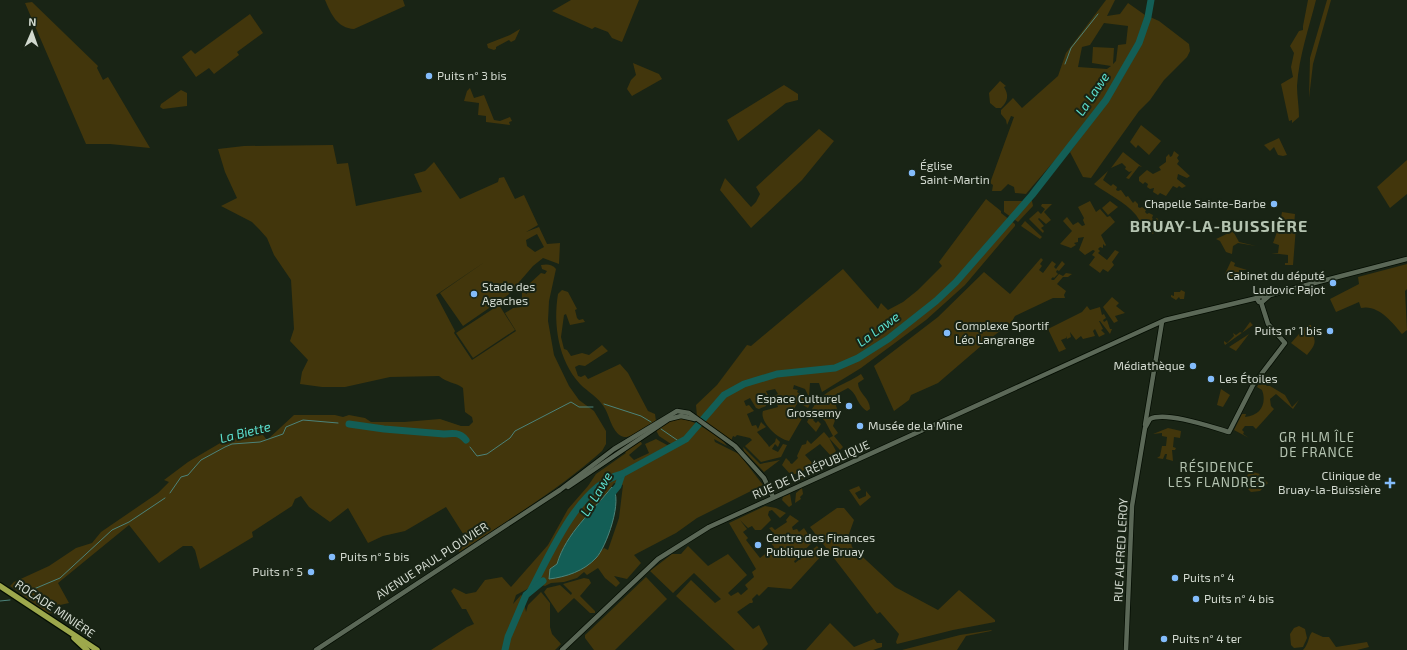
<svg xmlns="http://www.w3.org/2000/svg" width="1407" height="650" viewBox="0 0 1407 650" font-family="'Exo 2',sans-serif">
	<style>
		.green { fill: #42360c; fill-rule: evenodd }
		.water { fill: #135e56; stroke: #4c837a }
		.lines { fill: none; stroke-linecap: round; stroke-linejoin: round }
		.stream { stroke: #4c837a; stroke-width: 1 }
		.river { stroke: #135e56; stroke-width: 7 }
		.secondary-casing { stroke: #040d02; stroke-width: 6 }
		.highway-casing { stroke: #040d02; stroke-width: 8 }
		.secondary { stroke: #5b6857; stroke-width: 4.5 }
		.highway { stroke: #9da84c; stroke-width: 5.5 }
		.poi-dot { fill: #83bcfb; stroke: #192415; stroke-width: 1.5 }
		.labels { text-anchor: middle; stroke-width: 4; stroke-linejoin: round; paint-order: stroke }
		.poi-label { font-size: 12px; fill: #d2d9cf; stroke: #192415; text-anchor: start }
		.street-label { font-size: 12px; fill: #d2d9cf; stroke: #192415 }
		.water-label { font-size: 13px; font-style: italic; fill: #5ce0cf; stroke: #192415 }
		.neighbourhood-label { font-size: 13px; letter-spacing: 1px; fill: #b5c4b1; stroke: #192415 }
		.district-label { font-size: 16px; font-weight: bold; letter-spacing: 1px; fill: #b5c4b1; stroke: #192415 }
	</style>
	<rect width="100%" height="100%" fill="#192415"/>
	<g class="green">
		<path d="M 325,0 L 403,0 L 405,6 L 354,29 C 337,28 331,14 325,0 Z"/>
		<path d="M 571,0 L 639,0 L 622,42 L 612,38 L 608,32 L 595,27 L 592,29 L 552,11 Z"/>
		<path d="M 1106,0 L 1115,0 L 1107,16 L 1120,14 L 1128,3 L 1145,15 C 1142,26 1140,38 1135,47 C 1110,101 1064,149 1026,194 L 1015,193 L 1014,187 L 1008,184 L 1001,191 L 992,191 L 993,185 L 990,183 L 1014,117 L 1011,116 L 1007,125 L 1006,120 L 1001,114 L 1001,110 L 1013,98 L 1022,108 L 1058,76 L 1066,53 ZM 1104,23 L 1128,26 L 1126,44 L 1118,45 L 1116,61 L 1113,64 L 1114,48 L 1093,47 L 1092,63 L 1111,66 L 1107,69 L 1078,67 L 1082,47 L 1090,45 Z"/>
		<path d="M 1308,0 L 1316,0 C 1309,28 1299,56 1297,86 C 1297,96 1299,107 1299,117 L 1292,123 L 1292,120 L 1289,121 L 1281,84 L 1293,77 L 1291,67 L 1294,53 L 1290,46 L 1299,31 L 1303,30 L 1303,26 Z"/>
		<path d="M 1327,0 L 1331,0 L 1313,64 L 1309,98 L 1310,58 Z"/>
		<path d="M 32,2 L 98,66 L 97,68 L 103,80 L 108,77 L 150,148 L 110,144 L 86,144 L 25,3 Z"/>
		<path d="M 250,14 L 263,33 L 237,52 L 239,55 L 214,74 L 209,68 L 196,77 L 182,57 L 191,50 L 195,54 Z"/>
		<path d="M 1150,17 L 1159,21 L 1189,44 L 1190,51 L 1187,57 L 1164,80 L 1150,100 L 1139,111 L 1091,178 L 1083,177 L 1070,152 C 1102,109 1134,70 1150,17 Z"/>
		<path d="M 520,29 L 515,40 L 511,42 L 509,40 L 496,47 L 496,49 L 494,50 L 488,48 L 487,44 L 510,35 Z"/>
		<path d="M 633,63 L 659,74 L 662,79 L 632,96 L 627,89 L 631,80 L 636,75 Z"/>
		<path d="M 1000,81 L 1006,86 L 1004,87 C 1009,95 1008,101 1001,108 L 996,108 L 990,103 L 989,93 Z"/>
		<path d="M 784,85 L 798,94 L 798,100 L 786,103 L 738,141 L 727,120 Z"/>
		<path d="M 470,88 L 474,98 L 484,95 L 494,120 L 500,121 L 510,117 L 512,121 L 509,122 L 510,125 L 486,122 L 486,116 L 478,115 L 479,103 L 464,101 L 467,91 Z"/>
		<path d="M 181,90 L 187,93 L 187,106 L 163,109 L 160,107 L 161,104 Z"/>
		<path d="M 1141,125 L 1161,141 L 1149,155 L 1138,145 L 1136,148 L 1130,142 Z"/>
		<path d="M 819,129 L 834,141 L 802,180 L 751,228 L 720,190 L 725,178 L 751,207 L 756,202 L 760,194 L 756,187 Z"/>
		<path d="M 1279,138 L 1287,155 L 1283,156 L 1278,155 L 1274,147 L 1270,151 L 1264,145 Z"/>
		<path d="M 333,145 L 337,164 L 348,163 L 356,206 L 422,192 L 414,174 L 425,171 L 434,162 L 460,199 L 498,182 L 499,178 L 504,177 L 515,199 L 524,195 L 538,225 L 526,232 L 539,227 L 547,244 L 560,243 L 559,264 L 543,258 L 533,266 L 508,295 L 463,326 L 440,293 L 486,261 L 436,295 L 455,331 L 454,333 L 472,360 L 516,331 L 505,313 L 513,308 L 522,307 L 522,292 L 527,294 L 528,285 L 541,273 L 545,274 L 547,271 L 542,269 L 541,265 C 547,264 552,264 556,269 L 549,301 L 548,321 L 554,355 L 569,386 L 579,400 L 594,411 L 606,431 L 606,444 L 602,451 C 559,489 509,520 459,552 L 458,548 L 467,542 L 467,540 L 446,507 L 405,531 L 383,536 L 368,543 L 348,508 L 330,522 L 309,507 L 301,496 L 295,499 L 292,506 L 252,532 L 253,537 L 200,569 L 195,550 L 192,546 L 183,546 L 159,563 L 129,525 L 58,583 L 69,603 L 60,605 L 52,604 L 52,613 L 46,614 L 42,609 L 10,586 L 14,582 L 49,566 L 76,548 L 92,543 L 101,532 L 158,493 L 169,482 L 164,480 L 188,462 L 227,439 L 263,435 L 267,440 L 294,415 L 335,415 L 343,417 L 349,415 L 365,418 L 371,422 L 404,422 L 440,419 L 461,426 L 469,426 L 473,422 L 472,417 L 465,412 L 463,388 C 455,382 447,383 439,376 L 390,377 L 345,387 L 322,387 L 300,384 L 302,372 L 308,360 L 290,341 L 294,329 L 291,280 L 274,255 L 267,238 L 259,229 L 252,222 L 221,206 L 237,198 L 225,172 L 218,149 L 244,146 ZM 537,234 L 544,247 L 535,252 L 527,246 L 526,240 Z"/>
		<path d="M 1174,151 L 1179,155 L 1177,158 L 1179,161 L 1177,164 L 1190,176 L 1187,178 L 1178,174 L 1177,179 L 1186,186 L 1182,188 L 1179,186 L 1177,188 L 1173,186 L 1166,196 L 1160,193 L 1158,195 L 1153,192 L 1154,188 L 1150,189 L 1147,187 L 1148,184 L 1145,182 L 1143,184 L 1139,181 L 1139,177 L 1147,170 L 1153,174 L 1161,170 L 1159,167 L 1166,162 L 1166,157 L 1169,154 L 1170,157 L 1172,156 Z"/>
		<path d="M 1123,152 L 1142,167 L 1139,166 L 1129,179 L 1126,178 L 1132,171 L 1129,172 L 1125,169 L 1126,167 L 1122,163 L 1111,168 Z"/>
		<path d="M 1407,160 L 1407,194 L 1390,208 L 1377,187 Z"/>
		<path d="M 1108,171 L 1103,180 L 1111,186 L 1113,184 L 1117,187 L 1116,190 L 1118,191 L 1121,190 L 1126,197 L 1128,196 L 1133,203 L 1135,201 L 1138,204 L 1138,207 L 1140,208 L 1142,207 L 1146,210 L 1145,212 L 1147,214 L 1149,213 L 1153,215 L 1152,218 L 1154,220 L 1157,218 L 1160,222 L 1153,234 C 1144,230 1141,222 1136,215 C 1124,201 1109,195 1094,184 Z"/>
		<path d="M 986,199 L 1001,211 L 1001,213 L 1015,224 L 1015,226 L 965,285 L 926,320 L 861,368 L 822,392 L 819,383 L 810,383 L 809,397 L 805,389 L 794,385 L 793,389 L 798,390 L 797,392 L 808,400 L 807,402 L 810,404 L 808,408 L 798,402 L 794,409 L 804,415 L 789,441 C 779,440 759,422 763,411 L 778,407 L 774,396 L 778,394 L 775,389 L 766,391 L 769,397 L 767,397 L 765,393 L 759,396 L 761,401 L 764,400 L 766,406 L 759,409 L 756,408 L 750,398 L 744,401 L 746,406 L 749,405 L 754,411 L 747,414 L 752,426 L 756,425 L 758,429 L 761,422 L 766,427 L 757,432 L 768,445 L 769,447 L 775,442 L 776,438 L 780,442 L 778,447 L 775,444 L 772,449 L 778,452 L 783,444 L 787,445 L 781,457 L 761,462 L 745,446 L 752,440 L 750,438 L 737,435 L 735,437 L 733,436 L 731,441 L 697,417 L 696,405 L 717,385 L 747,345 L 751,346 L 843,269 L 878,309 L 881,303 L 888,310 L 903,302 L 918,290 L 942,266 L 939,262 Z"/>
		<path d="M 1004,201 L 1032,201 L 1033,206 L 1018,222 L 1004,212 Z"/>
		<path d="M 1090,201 L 1096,212 L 1100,209 L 1107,217 L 1110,216 L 1115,222 L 1101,235 L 1106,245 L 1105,246 L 1103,244 L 1103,248 L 1100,247 L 1098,249 L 1100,251 L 1098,253 L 1107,260 L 1115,250 L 1119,252 L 1112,262 L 1114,265 L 1108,272 L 1103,269 L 1100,273 L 1089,265 L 1095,257 L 1092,255 L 1095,251 L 1093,250 L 1085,255 L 1079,250 L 1084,237 L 1078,238 L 1078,242 L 1074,243 L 1076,245 L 1071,248 L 1060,244 L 1072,231 L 1063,221 L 1067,217 L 1073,225 L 1078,222 L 1082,226 L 1085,225 L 1083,220 L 1084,218 L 1078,207 Z"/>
		<path d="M 1110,201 L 1118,207 L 1108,215 L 1102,208 Z"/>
		<path d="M 1042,204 L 1052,204 L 1044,212 L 1051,220 L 1046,224 L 1039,218 L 1038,219 L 1044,226 L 1041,228 L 1044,231 L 1043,233 L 1029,219 L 1038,211 L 1041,214 L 1045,209 L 1041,206 Z"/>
		<path d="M 1282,212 L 1295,214 L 1294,225 L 1280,223 Z"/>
		<path d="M 1025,221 L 1042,237 L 1040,239 L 1021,226 Z"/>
		<path d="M 1269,224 L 1296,227 L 1293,265 L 1285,265 L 1285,263 L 1288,263 L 1288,255 L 1271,253 L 1278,253 L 1279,245 L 1273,243 L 1277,232 L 1279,232 L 1280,228 L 1269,226 Z"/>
		<path d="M 1233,231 L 1239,242 L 1256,246 L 1238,243 L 1233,246 L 1232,254 L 1226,252 L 1220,241 L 1216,239 Z"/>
		<path d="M 1041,258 L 1043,260 L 1040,264 L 1042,266 L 1039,270 L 1043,273 L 1052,261 L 1056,264 L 1054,267 L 1056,269 L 1062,261 L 1065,264 L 1059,271 L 1057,270 L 1056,272 L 1058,274 L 1054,278 L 1053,277 L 1051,279 L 1052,280 L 1054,280 L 1059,274 L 1063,276 L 1066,273 L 1072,274 L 1068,277 L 1063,277 L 1057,284 L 1066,291 L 1064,295 L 1065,298 L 1053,298 L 1015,316 L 1011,323 L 988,340 L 938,383 L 911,395 L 909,400 L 894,411 L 874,366 L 938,317 L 984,272 L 1010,294 Z"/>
		<path d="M 1231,261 L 1235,263 L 1234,266 L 1247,270 L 1239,270 L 1240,275 L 1242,276 L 1241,280 L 1225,274 Z"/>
		<path d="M 1407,264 L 1407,289 L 1405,291 L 1407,330 L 1402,334 C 1392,322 1378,304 1361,308 L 1359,302 L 1336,312 L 1330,299 L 1359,284 L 1358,277 Z"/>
		<path d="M 562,290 L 568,292 L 577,309 L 575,310 L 577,318 L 579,320 L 583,319 L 585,322 L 570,325 L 566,314 L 564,315 L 561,337 L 564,349 L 567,350 L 571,356 L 582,353 L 589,355 L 602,345 L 608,351 L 585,366 L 579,365 L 575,367 L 578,376 L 581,377 L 585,375 L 588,379 L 620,364 L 628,373 L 648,411 L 655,414 L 656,421 C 648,425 633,438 624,437 C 612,434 610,416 604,407 C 598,397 588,392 580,384 C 558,360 553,324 558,294 Z"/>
		<path d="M 1181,290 L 1185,292 L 1184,299 L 1180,299 L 1179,297 L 1176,300 L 1171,297 L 1171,295 L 1174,296 L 1174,292 L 1180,292 Z"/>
		<path d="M 1112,297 L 1119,303 L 1116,306 L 1125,313 L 1115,316 L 1118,321 L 1114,323 L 1103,307 Z"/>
		<path d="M 499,305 L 515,330 L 473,358 L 456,333 Z"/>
		<path d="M 1087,306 L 1090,310 L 1100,307 L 1102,315 L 1104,314 L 1106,318 L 1103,320 L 1104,322 L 1107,320 L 1110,329 L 1112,329 L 1110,334 L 1100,321 L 1099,321 L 1103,329 L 1101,330 L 1105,334 L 1099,337 L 1095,329 L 1093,331 L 1095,336 L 1083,339 L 1081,336 L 1076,340 L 1070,332 L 1071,337 L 1067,339 L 1066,336 L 1066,338 L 1061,340 L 1066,349 L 1059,352 L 1048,329 L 1082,312 Z"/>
		<path d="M 1250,322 L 1253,325 L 1225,345 L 1224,343 L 1224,341 L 1227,343 L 1234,336 L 1233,333 L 1236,335 L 1240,332 L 1242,333 Z"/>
		<path d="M 1307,325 L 1311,325 C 1313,341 1320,340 1307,355 L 1291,343 Z"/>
		<path d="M 1249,334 L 1236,351 L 1229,347 Z"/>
		<path d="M 861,374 L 864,379 L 858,383 C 858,393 870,398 870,409 L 867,411 C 856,404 858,394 848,388 L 833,396 L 838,412 L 833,426 L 838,433 L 834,436 L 843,447 L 840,450 L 829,438 L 836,451 L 831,456 L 820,444 L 805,455 L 815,466 L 804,470 L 799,474 L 803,479 L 798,481 L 798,473 L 791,475 L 782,465 L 786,458 L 790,462 L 790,463 L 792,464 L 798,458 L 797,456 L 802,445 L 806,444 L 807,440 L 811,444 L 824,432 L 829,438 L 833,436 L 825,421 L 812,409 C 826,387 842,387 861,374 Z"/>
		<path d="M 1261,380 L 1267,386 L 1270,386 L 1285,395 L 1292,407 L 1299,400 L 1293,409 L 1276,394 L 1270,399 L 1271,406 L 1274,409 L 1256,429 L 1253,426 L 1245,426 L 1242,430 L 1244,432 L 1243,434 L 1249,438 L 1234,430 L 1242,414 L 1246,414 L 1245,417 C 1261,416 1267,403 1262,390 L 1257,387 Z"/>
		<path d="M 1221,389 L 1230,395 L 1223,407 L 1217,405 Z"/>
		<path d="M 812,412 L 817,416 L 813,420 L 816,423 L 818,421 L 821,424 L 816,432 L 807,422 Z"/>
		<path d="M 683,418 C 694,421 723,438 727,446 L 714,439 L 715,442 L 739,454 L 763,485 L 697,518 L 676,533 L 634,555 L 641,563 L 627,579 L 614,576 L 620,583 L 616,587 L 605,578 L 598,568 L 587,575 L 584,572 L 577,578 L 564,582 L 551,583 L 545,586 L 537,584 L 516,595 L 513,604 L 521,595 L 527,599 L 524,603 L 526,612 L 528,605 L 541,592 L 550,603 L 550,627 L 552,634 L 561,644 L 555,650 L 431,650 L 467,627 L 474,624 L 466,609 L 462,609 L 451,591 L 454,588 L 466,594 L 476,592 L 485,580 L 502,577 L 511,587 L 548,545 L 568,509 L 588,486 L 596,474 L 626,453 L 623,450 L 640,440 L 642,444 L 629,455 L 634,460 L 649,453 L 645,444 L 656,439 L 667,445 L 671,444 L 659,436 L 656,430 L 669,421 ZM 614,483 L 623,485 L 619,518 L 608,550 L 604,548 L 589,564 L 550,569 L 557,564 C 567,529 595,512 614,483 Z"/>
		<path d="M 1168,428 L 1181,431 L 1180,438 L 1174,437 L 1173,447 L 1176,448 L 1175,450 L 1172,450 L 1173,461 L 1166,459 L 1167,454 L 1165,454 L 1163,459 L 1157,458 L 1160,456 L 1162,446 L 1166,446 L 1167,437 L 1162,436 L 1162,433 L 1153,434 Z"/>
		<path d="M 743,447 L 760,464 L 780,460 L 764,472 L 744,451 Z"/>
		<path d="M 1253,472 L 1260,474 L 1259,475 L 1268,483 L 1260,491 L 1251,492 L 1245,486 L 1239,488 L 1233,480 L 1245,482 L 1247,475 Z"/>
		<path d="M 859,486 L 861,490 L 855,493 L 859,499 L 866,496 L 866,491 L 871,497 L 860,506 L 849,490 Z"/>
		<path d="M 802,488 L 803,494 L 800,497 L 801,499 L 795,503 L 796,493 Z"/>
		<path d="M 790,494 L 792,505 L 789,507 L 782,500 L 783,497 Z"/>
		<path d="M 765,506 L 776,508 L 786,513 L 780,518 L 772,510 L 769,511 L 768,515 L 771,520 L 761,530 L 755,530 L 752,526 L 748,528 L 740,520 L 747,529 L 743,532 L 748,538 L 746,540 L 760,558 L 774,547 L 769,541 L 777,537 L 769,528 L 772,527 L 775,530 L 787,522 L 786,520 L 790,515 L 799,521 L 792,527 L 793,530 L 797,529 L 799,532 L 804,528 L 813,542 L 799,555 L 799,558 L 794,561 L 795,563 L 817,546 L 823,554 L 791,589 L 768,587 L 759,596 L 757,594 L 752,599 L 753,602 L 752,603 L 750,603 L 737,612 L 753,629 L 759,625 L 768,644 L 762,650 L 735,650 L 676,596 L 691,580 L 715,603 L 721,599 L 694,573 L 673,593 L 650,571 L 672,554 L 681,554 L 688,546 L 708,566 L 728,554 L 747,575 L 728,593 L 731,596 L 738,592 L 741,595 L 748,589 L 745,585 L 754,577 L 752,572 L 756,569 L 729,523 Z"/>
		<path d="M 837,508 L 844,508 L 854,520 L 849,534 L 852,547 L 895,587 L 938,610 L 959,590 L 995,620 L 995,622 L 953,630 L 897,644 L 896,642 L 899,634 L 880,612 L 877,614 L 810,527 Z"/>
		<path d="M 646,577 L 667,599 L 615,650 L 594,650 L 585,638 L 585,635 Z"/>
		<path d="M 584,578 L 589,579 L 591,583 L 580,596 L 595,611 L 595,613 L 590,613 L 574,598 L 558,613 L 544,592 L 547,588 L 560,585 L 571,595 L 572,593 L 563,584 Z"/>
		<path d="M 830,623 L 854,647 L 874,639 L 877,643 L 882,643 L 882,647 L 873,650 L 806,650 Z"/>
		<path d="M 1299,626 L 1305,629 L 1307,638 L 1303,647 L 1294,648 L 1291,645 L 1290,634 L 1294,628 Z"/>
		<path d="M 992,630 L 991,631 L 966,636 L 957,650 L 902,650 L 960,635 Z"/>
		<path d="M 1312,632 L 1323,637 L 1329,637 L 1336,647 L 1367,642 L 1369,647 L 1357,650 L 1303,650 C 1309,644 1308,637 1312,632 Z"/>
	</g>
	<path class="water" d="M 612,487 C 624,498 606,548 596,558 C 584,571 566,577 549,579 L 550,569 L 557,564 C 566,533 592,512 612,487 Z"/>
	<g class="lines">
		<g class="stream">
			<path d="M 1065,64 L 1071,48 L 1098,14"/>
			<path d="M 604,404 L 641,416 L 651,422"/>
			<path d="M 661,429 L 680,442"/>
			<path d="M 470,447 L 477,456 L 487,454 L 510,438 L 515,431 L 571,402 L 579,407 L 593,407"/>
			<path d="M 170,493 L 181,477 L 188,475 L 201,460 L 225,447 L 232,444 L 260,442 L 283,434 L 286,427 L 303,420 L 338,423"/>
			<path d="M 34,589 L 60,578 L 112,530 L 129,522 L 165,498"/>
			<path d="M 0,601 L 10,600"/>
		</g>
		<g class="river">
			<path d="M 349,424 L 384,429 L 444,434 C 452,433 460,432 466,440"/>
			<path d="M 609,497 L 618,486 L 622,474 L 686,439 L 724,395 L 744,384 L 777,374 L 835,368 L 858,358 L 888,339 L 936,301 L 956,282 L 1032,195 L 1106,100 L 1139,43 L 1148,17 L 1151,0"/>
			<path d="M 531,590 C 550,554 579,485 622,474"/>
			<path d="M 505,650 L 508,637 L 526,595 L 543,581"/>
		</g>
		<g class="secondary-casing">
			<g id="secondary">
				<path d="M 1265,299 L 1261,295 L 1257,299 L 1259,302 L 1262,302 L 1270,295 L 1299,287 L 1407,259"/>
				<path d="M 1145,425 L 1162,322"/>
				<path d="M 568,487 L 669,419 L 681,416 L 695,419"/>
				<path d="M 316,650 L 560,490 L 614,449 L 677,411 L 689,413 L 735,446 L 764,478 L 773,497"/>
				<path d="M 562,650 L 658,559 L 709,527 L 1165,320 L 1257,298"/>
				<path d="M 1126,650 L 1132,506 L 1145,428 L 1150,419 C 1166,411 1212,427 1229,432 L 1253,385 L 1285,343 L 1268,324 L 1261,302"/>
			</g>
		</g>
		<g class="highway-casing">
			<g id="highway">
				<path d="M 0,586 L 97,650"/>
				<path d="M 74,638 L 87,650"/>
			</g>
		</g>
		<use href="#secondary" class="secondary"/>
		<use href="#highway" class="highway"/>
	</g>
	<g class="poi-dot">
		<circle cx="429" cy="76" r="4"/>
		<circle cx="912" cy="173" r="4"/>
		<circle cx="1274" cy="204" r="4"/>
		<circle cx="1333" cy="283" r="4"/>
		<circle cx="474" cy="294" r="4"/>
		<circle cx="1330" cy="331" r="4"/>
		<circle cx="947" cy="333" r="4"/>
		<circle cx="1193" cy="366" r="4"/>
		<circle cx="1211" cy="379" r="4"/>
		<circle cx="849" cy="406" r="4"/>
		<circle cx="860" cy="426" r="4"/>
		<path d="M1388 477h4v4h4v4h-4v4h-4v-4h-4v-4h4z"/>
		<circle cx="758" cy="545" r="4"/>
		<circle cx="332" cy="557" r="4"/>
		<circle cx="311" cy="572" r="4"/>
		<circle cx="1175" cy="578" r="4"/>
		<circle cx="1196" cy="599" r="4"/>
		<circle cx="1164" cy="639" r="4"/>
	</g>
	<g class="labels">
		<g class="poi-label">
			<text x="437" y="80">Puits n° 3 bis</text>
			<text x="920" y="170">Église<tspan x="920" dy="14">Saint-Martin</tspan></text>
			<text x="1266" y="208" text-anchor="end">Chapelle Sainte-Barbe</text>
			<text x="1325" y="280" text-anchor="end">Cabinet du député<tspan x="1325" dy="14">Ludovic Pajot</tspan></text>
			<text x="482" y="291">Stade des<tspan x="482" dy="14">Agaches</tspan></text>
			<text x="955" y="330">Complexe Sportif<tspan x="955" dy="14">Léo Langrange</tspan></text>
			<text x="1322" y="335" text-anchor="end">Puits n° 1 bis</text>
			<text x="1185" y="370" text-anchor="end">Médiathèque</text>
			<text x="1219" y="383">Les Étoiles</text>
			<text x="841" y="403" text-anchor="end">Espace Culturel<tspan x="841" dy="14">Grossemy</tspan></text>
			<text x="868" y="430">Musée de la Mine</text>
			<text x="1381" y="480" text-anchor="end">Clinique de<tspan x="1381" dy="14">Bruay-la-Buissière</tspan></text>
			<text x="766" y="542">Centre des Finances<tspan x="766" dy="14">Publique de Bruay</tspan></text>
			<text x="340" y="561">Puits n° 5 bis</text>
			<text x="303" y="576" text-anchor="end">Puits n° 5</text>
			<text x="1183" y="582">Puits n° 4</text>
			<text x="1204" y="603">Puits n° 4 bis</text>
			<text x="1172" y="643">Puits n° 4 ter</text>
		</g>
		<g class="street-label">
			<text transform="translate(811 470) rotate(-24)" y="4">RUE DE LA RÉPUBLIQUE</text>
			<text transform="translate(1121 550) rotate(-87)" y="4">RUE ALFRED LEROY</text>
			<text transform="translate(432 561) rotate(-33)" y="4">AVENUE PAUL PLOUVIER</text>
			<text transform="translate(55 609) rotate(34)" y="4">ROCADE MINIÈRE</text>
		</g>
		<g class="water-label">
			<text transform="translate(1092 94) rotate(-56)" y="5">La Lawe</text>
			<text transform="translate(878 329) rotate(-36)" y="5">La Lawe</text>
			<text transform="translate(245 432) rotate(-14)" y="5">La Biette</text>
			<text transform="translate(596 494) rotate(-59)" y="5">La Lawe</text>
		</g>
		<g class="neighbourhood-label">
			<text x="1317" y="442">GR HLM ÎLE<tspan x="1317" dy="15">DE FRANCE</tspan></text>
			<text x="1217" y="472">RÉSIDENCE<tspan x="1217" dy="15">LES FLANDRES</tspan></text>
		</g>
		<g class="district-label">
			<text x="1219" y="232">BRUAY-LA-BUISSIÈRE</text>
		</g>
	</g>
	<g transform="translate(32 32) rotate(2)" stroke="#192415" stroke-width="3" paint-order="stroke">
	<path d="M0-3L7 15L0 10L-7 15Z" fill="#d2d9cf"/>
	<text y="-6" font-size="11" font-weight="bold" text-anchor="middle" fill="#d2d9cf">N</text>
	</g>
</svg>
